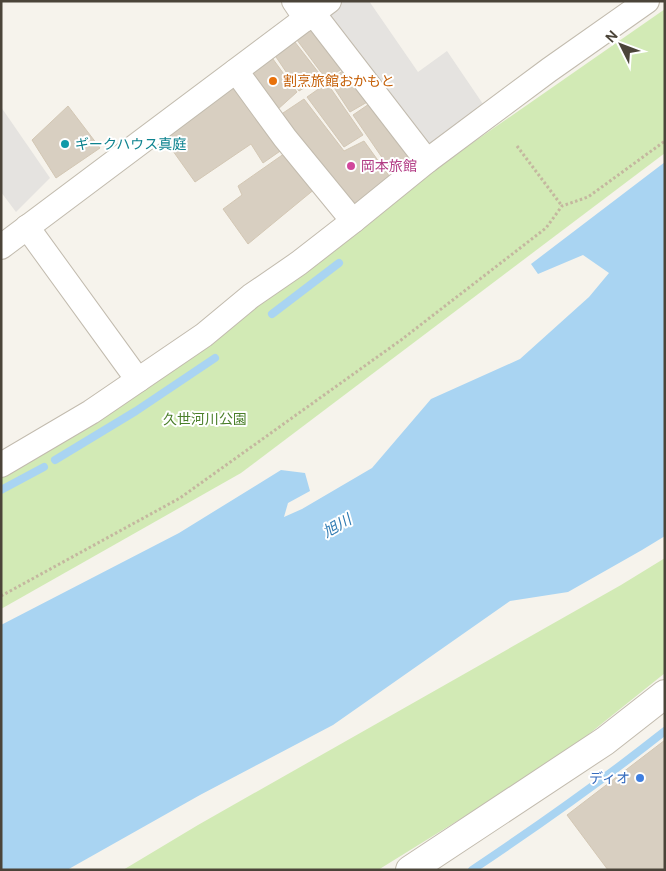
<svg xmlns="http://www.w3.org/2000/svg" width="666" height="871" viewBox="0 0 666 871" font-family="'DM Sans','Noto Sans JP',sans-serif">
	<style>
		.green { fill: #d2eab5 }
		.parking { fill: #e5e3e0 }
		.water { fill: #a9d4f2 }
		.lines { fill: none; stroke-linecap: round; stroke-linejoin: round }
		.stream { stroke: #a9d4f2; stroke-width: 8 }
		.building { fill: #d8cfc1; stroke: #d3c7b4 }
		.minor-casing { stroke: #c2bbae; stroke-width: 26 }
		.tertiary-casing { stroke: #c2bbae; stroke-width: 30 }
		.path { stroke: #c4b79f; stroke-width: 3; stroke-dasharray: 2.5 2.5; stroke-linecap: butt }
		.minor { stroke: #fff; stroke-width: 24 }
		.tertiary { stroke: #fff; stroke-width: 28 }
		.food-dot { fill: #e8710a; stroke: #fff; stroke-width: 2 }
		.culture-dot { fill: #0f9aa8; stroke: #fff; stroke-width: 2 }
		.hotel-dot { fill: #d1479c; stroke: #fff; stroke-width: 2 }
		.shop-dot { fill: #3f7fe0; stroke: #fff; stroke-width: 2 }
		.labels { text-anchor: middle; stroke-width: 4; stroke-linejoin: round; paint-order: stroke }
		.food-label { font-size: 14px; fill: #c56008; stroke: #fff; text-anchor: start }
		.culture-label { font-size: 14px; fill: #0d838f; stroke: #fff; text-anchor: start }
		.hotel-label { font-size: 14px; fill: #b23c85; stroke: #fff; text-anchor: start }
		.park-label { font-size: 14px; fill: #4a7f2a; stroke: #fff }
		.shop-label { font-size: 14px; fill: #366cbe; stroke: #fff; text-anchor: end }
		.water-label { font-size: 15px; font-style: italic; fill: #2e7ab2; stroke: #fff }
	</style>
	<rect width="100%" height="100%" fill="#f6f3ec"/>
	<g class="green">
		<path d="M 665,9 L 665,153 L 241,473 L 1,609 L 1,472 L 419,180 Z"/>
		<path d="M 665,558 L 665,673 L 559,758 L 378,870 L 123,870 L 198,825 L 621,585 Z"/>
	</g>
	<g class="parking">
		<path d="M 338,1 L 369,1 L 418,72 L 447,51 L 487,110 L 431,152 L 321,14 Z"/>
		<path d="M 1,107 L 50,178 L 16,212 L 1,192 Z"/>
	</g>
	<path class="water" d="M 665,162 L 665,536 L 642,550 L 568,592 L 510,601 L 333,725 L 200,795 L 67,870 L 1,870 L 1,625 L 179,533 L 281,470 L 305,473 L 310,491 L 288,503 L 284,517 L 302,509 L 372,468 L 431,399 L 520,359 L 589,297 L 609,273 L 583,255 L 538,274 L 531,264 Z"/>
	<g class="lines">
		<g class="stream">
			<path d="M 272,314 L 339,263"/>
			<path d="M 55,460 L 136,411 L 215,358"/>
			<path d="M 1,490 L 44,467"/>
			<path d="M 472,870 C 538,826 603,780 665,731"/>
		</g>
	</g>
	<g class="building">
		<path d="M 312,21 L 345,67 L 326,79 L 294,36 Z"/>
		<path d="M 291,37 L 322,77 L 299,91 L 274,54 Z"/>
		<path d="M 270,55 L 297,92 L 277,110 L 249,70 Z"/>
		<path d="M 346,69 L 369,101 L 350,112 L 329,80 Z"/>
		<path d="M 327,83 L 363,135 L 344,147 L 307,97 Z"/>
		<path d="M 236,84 L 286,147 L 263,163 L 251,144 L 195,182 L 163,137 Z"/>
		<path d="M 304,99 L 344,151 L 364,141 L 392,180 L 354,211 L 280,115 Z"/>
		<path d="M 372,102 L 418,161 L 396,178 L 353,115 Z"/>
		<path d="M 68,106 L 100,148 L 56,178 L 32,140 Z"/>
		<path d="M 288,151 L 316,188 L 248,244 L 223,209 L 242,195 L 238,186 Z"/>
		<path d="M 665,740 L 665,870 L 608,870 L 567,815 Z"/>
	</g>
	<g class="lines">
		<g class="minor-casing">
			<g id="minor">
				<path d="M 294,1 L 306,19"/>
				<path d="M 313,13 L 427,161"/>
				<path d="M 236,71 L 285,138 L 353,221"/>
				<path d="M 27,227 L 138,380"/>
				<path d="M 1,247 L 329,1"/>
				<path d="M 1,465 L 91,412 L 204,335 L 251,296 L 299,263 L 353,221 L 427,161 L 549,70 L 647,1"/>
			</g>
		</g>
		<g class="tertiary-casing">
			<path id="tertiary" d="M 410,870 L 605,741 L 665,694"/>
		</g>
		<g class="path">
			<path d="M 517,146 L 562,206"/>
			<path d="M 1,596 L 180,498 L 401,340 L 546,228 L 562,206 L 588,197 L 665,141"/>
		</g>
		<use href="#minor" class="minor"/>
		<use href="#tertiary" class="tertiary"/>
	</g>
	<circle class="food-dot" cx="273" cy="81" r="5"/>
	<circle class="culture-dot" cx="65" cy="144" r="5"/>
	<circle class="hotel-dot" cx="351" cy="166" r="5"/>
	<circle class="shop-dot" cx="640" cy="778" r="5"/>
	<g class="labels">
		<g class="food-label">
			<text x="283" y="86">割烹旅館おかもと</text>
		</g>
		<g class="culture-label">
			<text x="75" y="149">ギークハウス真庭</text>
		</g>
		<g class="hotel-label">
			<text x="361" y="171">岡本旅館</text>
		</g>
		<g class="park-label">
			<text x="205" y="424">久世河川公園</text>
		</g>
		<g class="shop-label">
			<text x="630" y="783">ディオ</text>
		</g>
		<g class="water-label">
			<text transform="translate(337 526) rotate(-30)" y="5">旭川</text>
		</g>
	</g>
	<rect width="666" height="871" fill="none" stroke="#4b4439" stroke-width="5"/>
	<g transform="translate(621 45) rotate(312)" stroke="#ffffff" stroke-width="4" paint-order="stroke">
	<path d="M0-4L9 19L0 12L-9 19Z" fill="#4b4439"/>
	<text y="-8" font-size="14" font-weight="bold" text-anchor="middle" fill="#4b4439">N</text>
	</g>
</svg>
